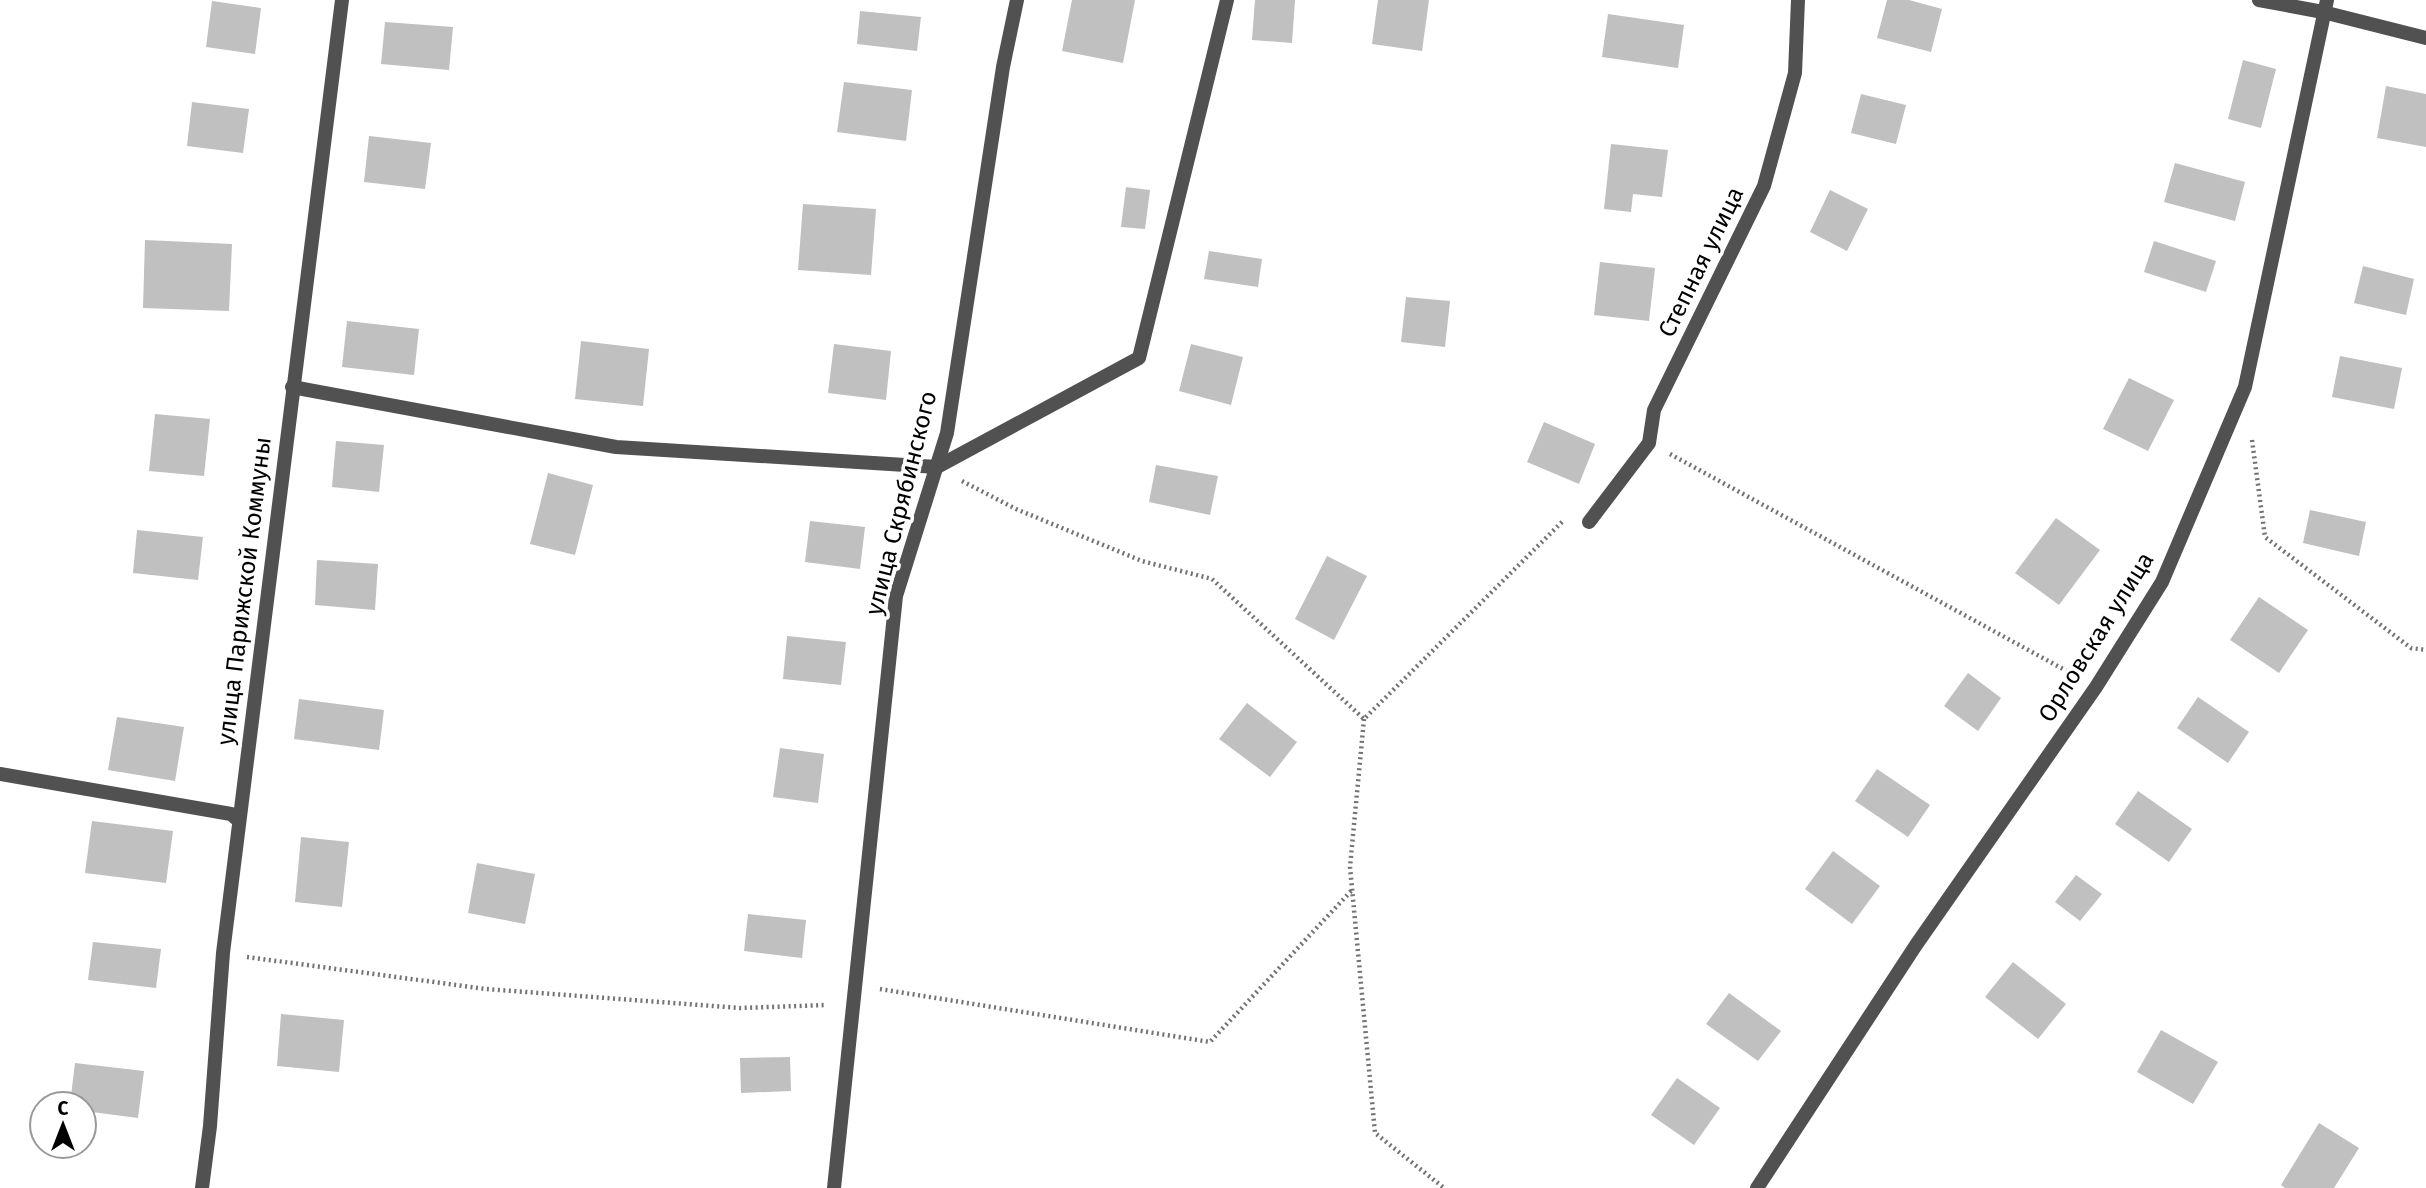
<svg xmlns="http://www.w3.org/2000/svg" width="2426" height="1188" viewBox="0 0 2426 1188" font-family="'Fira Sans',sans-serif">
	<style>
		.building { fill: #c0c0c0 }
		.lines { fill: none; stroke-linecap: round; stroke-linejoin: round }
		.path { stroke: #737373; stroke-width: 4.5; stroke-dasharray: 2 3.5; stroke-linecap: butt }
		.lane { stroke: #515151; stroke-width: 14 }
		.street { stroke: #515151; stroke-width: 14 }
		.labels { text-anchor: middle; stroke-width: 7; stroke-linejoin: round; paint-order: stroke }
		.street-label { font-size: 24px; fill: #000; stroke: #fff }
	</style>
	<rect width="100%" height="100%" fill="#fff"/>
	<g class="building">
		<path d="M 1072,0 L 1135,0 L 1123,63 L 1062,51 Z"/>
		<path d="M 1255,0 L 1295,0 L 1292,43 L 1252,40 Z"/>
		<path d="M 1378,0 L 1429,0 L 1422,51 L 1372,44 Z"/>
		<path d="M 1887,0 L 1909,0 L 1942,9 L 1931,52 L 1877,38 Z"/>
		<path d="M 212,1 L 261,8 L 255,54 L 206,47 Z"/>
		<path d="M 860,11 L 921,17 L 917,51 L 857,44 Z"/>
		<path d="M 1608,14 L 1684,25 L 1678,68 L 1602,57 Z"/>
		<path d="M 385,22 L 453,27 L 449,70 L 381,64 Z"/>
		<path d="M 2243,60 L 2276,69 L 2261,128 L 2228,119 Z"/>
		<path d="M 844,82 L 912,90 L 906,141 L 837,132 Z"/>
		<path d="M 2386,86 L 2426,94 L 2426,147 L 2377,138 Z"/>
		<path d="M 1861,94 L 1906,105 L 1896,144 L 1851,133 Z"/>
		<path d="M 192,102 L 249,109 L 243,153 L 187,146 Z"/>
		<path d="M 369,136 L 431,143 L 425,189 L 364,182 Z"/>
		<path d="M 1611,144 L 1668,150 L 1662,197 L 1633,194 L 1631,212 L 1604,209 Z"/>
		<path d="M 2175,163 L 2245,182 L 2235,221 L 2164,202 Z"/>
		<path d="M 1126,187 L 1150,190 L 1145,229 L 1121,227 Z"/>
		<path d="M 1830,190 L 1868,209 L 1847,251 L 1810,232 Z"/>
		<path d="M 803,204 L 876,209 L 871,275 L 798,270 Z"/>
		<path d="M 145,240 L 232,244 L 229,311 L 143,308 Z"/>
		<path d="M 2154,241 L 2216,261 L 2206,292 L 2144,272 Z"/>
		<path d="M 1209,251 L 1262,259 L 1258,287 L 1204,279 Z"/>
		<path d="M 1600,262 L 1655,268 L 1649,321 L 1594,315 Z"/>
		<path d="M 2363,266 L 2414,279 L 2406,315 L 2354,303 Z"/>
		<path d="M 1406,297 L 1450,301 L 1445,347 L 1401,342 Z"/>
		<path d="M 347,321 L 419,329 L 414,375 L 342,367 Z"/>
		<path d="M 581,341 L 649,349 L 643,406 L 575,399 Z"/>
		<path d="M 834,344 L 891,351 L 886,400 L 828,393 Z"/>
		<path d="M 1191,344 L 1243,357 L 1231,405 L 1179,391 Z"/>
		<path d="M 2340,356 L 2402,368 L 2394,409 L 2332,397 Z"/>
		<path d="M 2129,378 L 2174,400 L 2148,451 L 2103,429 Z"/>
		<path d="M 155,414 L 210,419 L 204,476 L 149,471 Z"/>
		<path d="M 1544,422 L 1595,444 L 1579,484 L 1527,462 Z"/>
		<path d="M 336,441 L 384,445 L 379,492 L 332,487 Z"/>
		<path d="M 1156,465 L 1218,476 L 1210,515 L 1149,502 Z"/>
		<path d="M 548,473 L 593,485 L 575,555 L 530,544 Z"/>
		<path d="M 2310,510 L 2366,522 L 2359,556 L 2303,543 Z"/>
		<path d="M 2056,518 L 2100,550 L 2059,605 L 2015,573 Z"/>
		<path d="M 810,521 L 865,527 L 860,569 L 805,562 Z"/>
		<path d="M 137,530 L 203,537 L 198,580 L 133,573 Z"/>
		<path d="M 1327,556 L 1367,576 L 1334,640 L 1295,619 Z"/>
		<path d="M 317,560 L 378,564 L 375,610 L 315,605 Z"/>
		<path d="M 2259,597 L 2308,630 L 2279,673 L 2230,640 Z"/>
		<path d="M 787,636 L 846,642 L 841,685 L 783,679 Z"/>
		<path d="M 1968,673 L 2001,698 L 1978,731 L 1944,706 Z"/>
		<path d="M 2198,697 L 2249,732 L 2228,763 L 2177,728 Z"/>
		<path d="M 299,699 L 384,710 L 379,750 L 294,739 Z"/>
		<path d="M 1247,703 L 1297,742 L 1270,777 L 1219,739 Z"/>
		<path d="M 117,717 L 184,727 L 175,781 L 108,770 Z"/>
		<path d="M 780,748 L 824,754 L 818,803 L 773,797 Z"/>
		<path d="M 1877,769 L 1930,805 L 1908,837 L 1855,801 Z"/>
		<path d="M 2138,791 L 2192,829 L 2169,862 L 2115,824 Z"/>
		<path d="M 92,821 L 173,831 L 166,883 L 85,873 Z"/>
		<path d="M 301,837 L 349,842 L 342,907 L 295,902 Z"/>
		<path d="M 1833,851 L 1880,886 L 1852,924 L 1805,889 Z"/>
		<path d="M 477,863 L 535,874 L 525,924 L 468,913 Z"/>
		<path d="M 2076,875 L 2102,894 L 2080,921 L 2055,902 Z"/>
		<path d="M 748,914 L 806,920 L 802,958 L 744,951 Z"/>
		<path d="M 93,942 L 161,949 L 156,988 L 88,980 Z"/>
		<path d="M 2013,962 L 2066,1004 L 2038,1039 L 1985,997 Z"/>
		<path d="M 1729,993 L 1781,1031 L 1758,1061 L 1706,1024 Z"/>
		<path d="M 281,1014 L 344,1020 L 339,1072 L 277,1066 Z"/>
		<path d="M 2161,1030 L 2218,1062 L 2193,1104 L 2137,1072 Z"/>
		<path d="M 790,1057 L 791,1091 L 741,1093 L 740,1058 Z"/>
		<path d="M 75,1063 L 144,1071 L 138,1118 L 84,1111 L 84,1104 L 70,1104 Z"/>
		<path d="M 1677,1078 L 1720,1108 L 1694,1145 L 1651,1115 Z"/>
		<path d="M 2319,1123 L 2359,1148 L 2334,1188 L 2285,1188 L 2281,1185 Z"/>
	</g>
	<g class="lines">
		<g class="path">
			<path d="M 2252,440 L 2265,537 L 2411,648 L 2426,650"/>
			<path d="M 1670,454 L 2074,675"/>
			<path d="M 962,481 L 1016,509 L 1142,561 L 1212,579 L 1364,719 L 1564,520"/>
			<path d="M 1364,719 L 1350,867 L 1375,1133 L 1444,1188"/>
			<path d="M 247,957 L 486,989 L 740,1008 L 827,1005"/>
			<path d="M 880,989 L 1210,1042 L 1352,890"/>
		</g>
		<g class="lane">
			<path d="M 2259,0 L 2323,12 L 2426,38"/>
			<path d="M 292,387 L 616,447 L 937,467 L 1139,358 L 1227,0"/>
		</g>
		<g class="street">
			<path d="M 1589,522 L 1649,443 L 1654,410 L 1764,186 L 1795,73 L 1798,0"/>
			<path d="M 0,774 L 231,814 L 239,821"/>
			<path d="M 202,1188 L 210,1126 L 223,953 L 342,0"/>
			<path d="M 834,1188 L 896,596 L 947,433 L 1003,67 L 1017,0"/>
			<path d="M 1757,1188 L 1916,945 L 2096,687 L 2162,582 L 2245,387 L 2327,0"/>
		</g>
	</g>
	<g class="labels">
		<g class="street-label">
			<text transform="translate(1701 262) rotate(-64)" y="8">Степная улица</text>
			<text transform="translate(901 503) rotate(-76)" y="8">улица Скрябинского</text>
			<text transform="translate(244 591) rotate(-83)" y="8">улица Парижской Коммуны</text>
			<text transform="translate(2096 637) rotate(-58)" y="8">Орловская улица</text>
		</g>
	</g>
	<g transform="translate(63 1125)"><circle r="33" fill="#ffffff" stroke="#999999" stroke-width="2"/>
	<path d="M0-5L12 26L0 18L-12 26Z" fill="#000000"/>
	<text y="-10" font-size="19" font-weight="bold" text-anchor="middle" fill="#000000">С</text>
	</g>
</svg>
